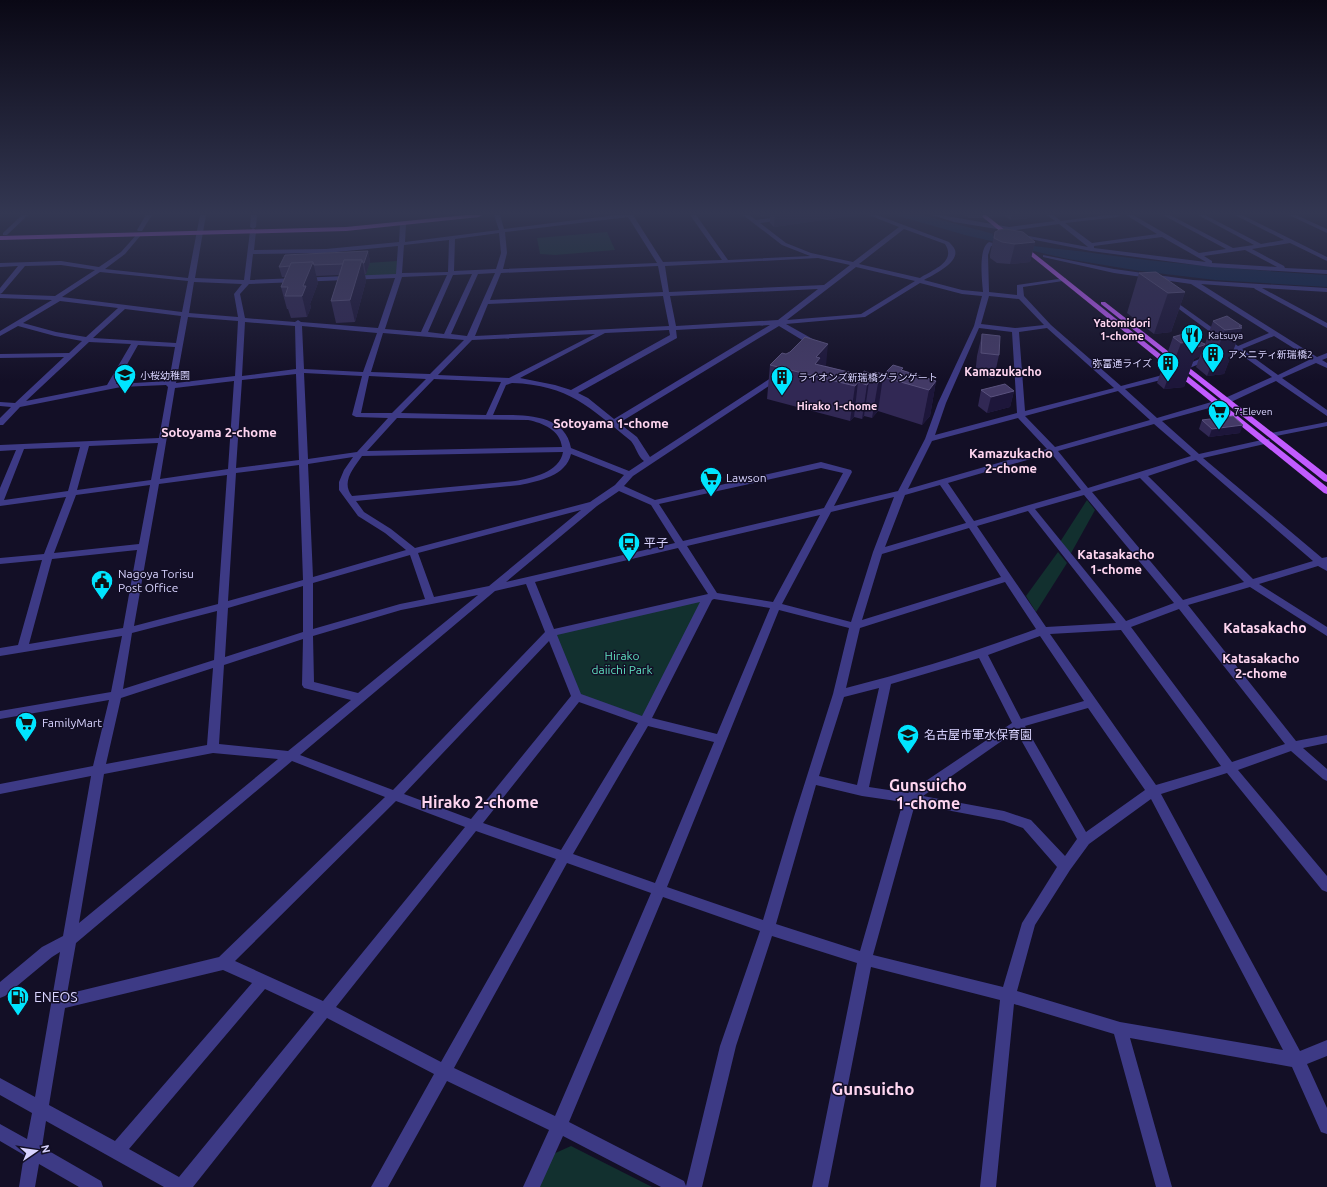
<svg xmlns="http://www.w3.org/2000/svg" width="1327" height="1187" viewBox="0 0 1327 1187" font-family="Ubuntu,'Noto Sans JP',sans-serif">
	<style>
		.green { fill: #12302f }
		.water { fill: #0c2248 }
		.lines { fill: none; stroke-linecap: round; stroke-linejoin: round }
		.minor { fill: #3d3a85; fill-rule: evenodd }
		.major { fill: #c25bff; fill-rule: evenodd }
		.wall { fill: #312854 }
		.shaded-wall { fill: #1d163a }
		.building { fill: #433a66; stroke: #5a527e }
		.labels { text-anchor: middle; stroke-width: 3; stroke-linejoin: round; paint-order: stroke }
		.far-poi-label { font-size: 10px; fill: #d9d4ff; stroke: #130f26; text-anchor: start }
		.far-neighbourhood-label { font-size: 11px; font-weight: bold; fill: #ffd6f0; stroke: #130f26 }
		.far-quarter-label { font-size: 12px; font-weight: bold; fill: #ffd6f0; stroke: #130f26 }
		.poi-label { font-size: 12px; fill: #d9d4ff; stroke: #130f26; text-anchor: start }
		.park-label { font-size: 12px; fill: #5fe0c0; stroke: #130f26 }
		.neighbourhood-label { font-size: 13px; font-weight: bold; fill: #ffd6f0; stroke: #130f26 }
		.quarter-label { font-size: 14px; font-weight: bold; fill: #ffd6f0; stroke: #130f26 }
		.near-poi-label { font-size: 14px; fill: #d9d4ff; stroke: #130f26; text-anchor: start }
		.near-neighbourhood-label { font-size: 16px; font-weight: bold; fill: #ffd6f0; stroke: #130f26 }
		.near-quarter-label { font-size: 17px; font-weight: bold; fill: #ffd6f0; stroke: #130f26 }
	</style>
	<rect width="100%" height="100%" fill="#130f26"/>
	<g class="green">
		<path d="M 607,232 L 615,250 L 555,255 L 540,254 L 537,238 Z"/>
		<path d="M 397,261 L 397,275 L 364,276 L 367,263 Z"/>
		<path d="M 1087,500 L 1095,510 L 1070,555 L 1060,542 Z"/>
		<path d="M 1058,552 L 1067,563 L 1036,612 L 1026,596 Z"/>
		<path d="M 704,598 L 644,717 L 578,694 L 555,633 Z"/>
		<path d="M 571,1146 L 652,1187 L 537,1187 L 551,1155 Z"/>
	</g>
	<path class="water" d="M 895,215 L 922,215 L 994,234 L 992,235 C 1015,246 1053,248 1078,251 C 1161,263 1244,270 1327,275 L 1327,287 L 1215,280 L 1140,271 L 1068,259 L 965,235 Z"/>
	<g class="lines">
		<g class="minor">
			<path d="M 22,215 L 28,215 L 7,235 L 3,235 L 3,233 Z"/>
			<path d="M 146,215 L 152,215 L 142,231 L 138,231 L 137,230 Z"/>
			<path d="M 200,215 L 206,215 L 195,278 L 244,280 L 250,231 L 253,229 L 256,231 L 254,250 L 326,249 L 399,242 L 400,224 L 403,222 L 406,224 L 405,242 L 499,230 L 494,215 L 500,215 L 504,229 L 616,215 L 633,215 L 663,262 L 722,260 L 690,215 L 696,215 L 728,260 L 810,256 L 782,245 L 743,215 L 749,215 L 756,220 L 791,215 L 804,215 L 801,217 L 760,223 L 786,243 L 811,253 L 853,262 L 899,227 L 869,215 L 877,215 L 949,242 C 951,244 954,247 955,250 C 959,263 933,275 924,280 L 962,290 L 983,292 C 982,280 978,248 989,242 L 1008,247 L 1005,249 L 991,246 L 988,255 L 989,292 L 1017,295 L 1017,285 L 1065,278 L 1066,279 L 1063,281 L 1023,287 L 1024,296 L 1051,325 L 1121,386 L 1170,373 L 1173,373 L 1173,377 L 1125,389 L 1157,418 L 1225,398 L 1272,377 L 1236,351 L 1228,353 L 1228,349 L 1232,348 L 1168,301 L 1168,299 L 1172,299 L 1238,346 L 1269,333 L 1191,284 L 1114,273 L 1043,257 L 1043,255 L 1114,269 L 1193,280 L 1327,288 L 1327,292 L 1262,288 L 1327,323 L 1327,328 L 1255,289 L 1254,288 L 1201,284 L 1317,357 L 1327,353 L 1327,358 L 1322,360 L 1327,363 L 1327,368 L 1316,363 L 1282,378 L 1327,410 L 1327,416 L 1276,381 L 1231,402 L 1162,421 L 1199,454 L 1266,439 L 1269,439 L 1270,441 L 1269,443 L 1203,458 L 1322,558 L 1327,557 L 1327,571 L 1318,566 L 1259,584 L 1327,627 L 1327,636 L 1250,587 L 1188,605 L 1296,741 L 1327,735 L 1327,743 L 1303,748 L 1327,769 L 1327,781 L 1323,779 L 1291,751 L 1238,770 L 1327,876 L 1327,892 L 1322,890 L 1227,773 L 1161,794 L 1300,1051 L 1327,1040 L 1327,1056 L 1307,1064 L 1327,1108 L 1327,1134 L 1321,1132 L 1292,1067 L 1130,1038 L 1172,1187 L 1156,1187 L 1114,1034 L 1014,1004 L 996,1187 L 980,1187 L 1000,1000 L 871,967 L 828,1187 L 812,1187 L 857,963 L 772,936 L 736,1046 L 702,1187 L 661,1187 L 563,1136 L 540,1187 L 523,1187 L 549,1130 L 447,1081 L 388,1187 L 371,1187 L 434,1074 L 327,1018 L 193,1187 L 164,1187 L 46,1121 L 42,1147 L 101,1181 L 103,1187 L 79,1187 L 39,1164 L 35,1187 L 19,1187 L 24,1155 L 0,1141 L 0,1124 L 27,1139 L 32,1113 L 0,1095 L 0,1078 L 35,1097 L 60,952 L 52,957 L 5,996 L 0,998 L 0,982 L 42,947 L 63,936 L 91,776 L 0,794 L 0,784 L 93,766 L 109,700 L 0,719 L 0,711 L 111,692 L 122,636 L 0,656 L 0,648 L 18,645 L 42,560 L 0,564 L 0,558 L 44,554 L 66,497 L 0,506 L 0,488 L 16,450 L 0,451 L 0,445 L 159,438 L 168,387 L 166,385 L 121,387 L 20,407 L 3,425 L 0,425 L 0,418 L 11,407 L 0,406 L 0,402 L 15,403 L 64,357 L 0,358 L 0,354 L 69,353 L 82,341 L 55,336 L 18,326 L 0,336 L 0,331 L 52,300 L 0,298 L 0,294 L 55,296 L 95,270 L 61,265 L 25,266 L 2,293 L 0,294 L 0,288 L 18,266 L 0,267 L 0,263 L 61,261 L 99,267 L 121,252 L 138,233 L 141,235 L 125,254 L 105,269 L 188,278 ZM 628,217 L 657,263 L 503,269 L 507,253 L 505,232 ZM 904,229 L 945,244 C 957,262 932,270 920,278 L 859,264 ZM 499,233 L 501,253 L 496,269 L 454,271 L 455,239 ZM 449,240 L 448,272 L 402,273 L 404,245 ZM 398,246 L 396,274 L 250,280 L 253,254 L 326,253 ZM 818,258 L 850,265 L 824,285 L 669,292 L 665,266 ZM 658,266 L 663,292 L 490,300 L 501,273 ZM 856,267 L 915,281 L 861,314 L 787,320 ZM 100,272 L 188,281 L 182,312 L 62,297 ZM 495,273 L 467,336 L 451,334 L 478,274 ZM 472,274 L 444,334 L 428,332 L 453,275 ZM 447,275 L 421,332 L 385,329 L 402,277 ZM 395,278 L 378,328 L 301,322 L 298,320 L 295,322 L 245,318 L 240,294 L 249,284 ZM 194,282 L 242,284 L 234,294 L 238,317 L 189,313 ZM 920,283 L 962,294 L 982,296 L 974,326 L 938,403 L 925,439 L 898,491 L 834,506 L 852,472 L 851,470 L 821,462 L 655,500 L 624,486 L 633,476 L 784,376 L 783,374 L 777,374 L 650,457 L 637,437 L 619,423 L 779,326 L 812,346 L 818,346 L 818,342 L 786,324 L 865,317 ZM 818,289 L 778,320 L 676,326 L 670,296 ZM 663,296 L 669,326 L 475,336 L 488,304 ZM 989,296 L 1019,299 L 1044,325 L 1015,328 L 981,324 ZM 60,301 L 118,308 L 86,337 L 56,332 L 23,323 ZM 125,309 L 181,316 L 176,343 L 93,338 ZM 188,317 L 238,321 L 235,376 L 176,383 ZM 245,322 L 295,326 L 296,369 L 242,376 ZM 770,325 L 614,419 L 588,398 L 578,393 L 677,338 L 676,330 ZM 302,326 L 377,333 L 363,372 L 304,369 ZM 979,328 L 1012,332 L 1017,413 L 935,435 L 946,403 ZM 1047,328 L 1114,388 L 1025,411 L 1019,332 ZM 669,330 L 670,335 L 571,390 L 555,385 L 520,378 L 605,333 ZM 383,333 L 464,340 L 430,374 L 371,372 ZM 595,334 L 509,378 L 438,375 L 472,340 ZM 1274,336 L 1311,359 L 1278,375 L 1242,349 ZM 89,342 L 131,344 L 107,385 L 26,401 ZM 138,345 L 175,347 L 169,381 L 116,384 ZM 304,373 L 362,376 L 352,415 L 356,417 L 388,418 L 357,452 L 308,459 ZM 296,374 L 299,460 L 236,468 L 242,380 ZM 369,376 L 426,379 L 392,413 L 361,413 ZM 434,379 L 501,382 L 486,415 L 401,413 ZM 234,381 L 228,469 L 160,479 L 175,388 ZM 512,383 C 569,385 589,407 631,441 C 636,447 638,457 644,461 L 629,471 L 571,448 C 565,412 520,415 493,415 L 506,385 ZM 1118,391 L 1150,420 L 1055,447 L 1025,416 ZM 397,418 L 528,420 C 543,423 560,430 562,447 L 367,451 ZM 1018,418 L 1047,449 L 908,489 L 932,441 ZM 1154,424 L 1191,456 L 1088,488 L 1058,451 ZM 158,443 L 151,480 L 77,490 L 89,446 ZM 80,447 L 68,491 L 4,500 L 24,449 ZM 563,452 C 560,472 532,478 515,481 L 352,496 C 341,482 353,469 362,456 ZM 1051,453 L 1081,490 L 974,521 L 948,483 ZM 571,454 L 624,475 L 615,485 L 590,502 L 415,548 L 391,529 L 364,512 L 356,501 L 520,485 C 539,481 566,476 571,454 ZM 353,457 L 344,470 L 339,482 L 339,490 L 358,516 L 385,533 L 406,550 L 313,577 L 308,464 ZM 1196,460 L 1313,561 L 1253,579 L 1148,476 ZM 299,465 L 303,580 L 228,601 L 236,473 ZM 821,468 L 843,473 L 824,508 L 683,541 L 659,504 ZM 227,475 L 218,604 L 134,626 L 159,484 ZM 1140,478 L 1244,582 L 1183,600 L 1092,492 ZM 150,485 L 139,544 L 54,553 L 76,495 ZM 940,485 L 966,523 L 885,547 L 905,495 ZM 619,491 L 651,505 L 675,543 L 506,582 L 597,506 ZM 1084,495 L 1174,603 L 1126,621 L 1035,509 ZM 894,497 L 873,552 L 851,622 L 782,604 L 831,512 ZM 581,510 L 489,586 L 434,597 L 418,553 ZM 1028,511 L 1116,623 L 1046,627 L 977,526 ZM 820,515 L 773,602 L 717,593 L 687,546 ZM 969,528 L 1001,577 L 862,620 L 882,554 ZM 678,548 L 708,594 L 554,629 L 535,582 ZM 137,550 L 123,628 L 29,644 L 52,559 ZM 410,555 L 425,599 L 400,604 L 313,629 L 313,583 ZM 1005,582 L 1036,629 C 974,652 910,672 846,688 L 860,628 ZM 526,584 L 545,632 L 393,790 L 300,755 L 495,591 ZM 303,586 L 303,632 L 225,657 L 228,608 ZM 478,595 L 358,693 L 314,682 L 313,636 L 401,610 ZM 714,599 L 770,608 L 717,734 L 652,718 L 712,600 ZM 700,602 L 642,716 L 581,694 L 557,635 ZM 1179,609 L 1285,744 L 1232,762 L 1131,627 ZM 779,610 L 849,628 L 833,694 L 794,817 L 763,920 L 667,887 ZM 217,611 L 214,660 L 123,689 L 132,633 ZM 1121,630 L 1221,766 L 1156,785 L 1050,634 ZM 1040,636 L 1084,701 L 1021,719 L 988,655 ZM 303,639 L 302,685 L 304,688 L 351,700 L 288,751 L 219,744 L 224,665 ZM 549,641 L 571,696 L 471,819 L 404,794 ZM 979,658 L 1012,723 L 908,793 L 869,787 L 891,684 ZM 213,668 L 207,745 L 106,764 L 121,698 ZM 879,688 L 857,785 L 819,776 L 844,697 ZM 579,702 L 638,723 L 561,850 L 483,823 ZM 1088,708 L 1145,790 L 1086,832 L 1025,726 ZM 648,726 L 714,742 L 655,883 L 573,854 ZM 1016,731 L 1077,839 L 1065,856 L 1031,820 L 1004,811 L 923,796 ZM 213,753 L 278,759 L 79,923 L 104,774 ZM 292,761 L 385,797 L 219,957 L 67,994 L 76,943 ZM 816,785 L 862,796 L 903,802 L 860,951 L 776,924 ZM 1151,799 L 1283,1050 L 1120,1022 L 1017,991 L 1035,925 L 1070,870 L 1089,844 ZM 396,801 L 465,827 L 323,1001 L 235,961 ZM 915,804 L 1004,821 L 1023,828 L 1057,867 L 1022,923 L 1003,987 L 873,955 ZM 476,831 L 556,859 L 441,1062 L 336,1007 ZM 567,863 L 651,893 L 555,1116 L 454,1068 ZM 663,897 L 760,931 L 720,1046 L 686,1186 L 684,1181 L 569,1122 ZM 223,970 L 252,983 L 115,1141 L 49,1105 L 65,1008 ZM 265,989 L 314,1012 L 179,1177 L 129,1149 Z"/>
			<path d="M 251,215 L 257,215 L 256,227 L 253,229 L 250,227 Z"/>
			<path d="M 932,215 L 941,215 L 1009,227 L 1055,221 L 1047,215 L 1053,215 L 1061,221 L 1106,215 L 1121,215 L 1118,217 L 1065,223 L 1092,243 L 1157,234 L 1126,215 L 1133,215 L 1199,253 L 1226,249 L 1163,215 L 1170,215 L 1233,248 L 1254,245 L 1198,215 L 1205,215 L 1261,244 L 1284,240 L 1235,215 L 1242,215 L 1327,257 L 1327,261 L 1290,243 L 1252,249 L 1284,266 L 1285,268 L 1327,270 L 1327,274 L 1211,267 L 1091,251 L 1015,236 L 1018,234 L 1088,247 L 1059,224 L 1009,231 L 954,222 ZM 1162,237 L 1206,262 L 1094,248 L 1094,246 ZM 1245,250 L 1277,267 L 1212,263 L 1212,261 L 1204,256 Z"/>
			<path d="M 1289,215 L 1296,215 L 1327,229 L 1327,233 Z"/>
			<path d="M 1207,356 L 1213,356 L 1214,358 L 1187,369 L 1181,369 L 1180,367 Z"/>
			<path d="M 1327,422 L 1327,426 L 1271,437 L 1267,435 L 1271,433 Z"/>
		</g>
		<g class="major">
			<path d="M 466,215 L 482,215 L 479,217 L 346,231 L 0,240 L 0,236 L 346,227 Z"/>
			<path d="M 980,215 L 986,215 L 1327,487 L 1327,494 L 1324,493 Z"/>
			<path d="M 1101,302 L 1105,302 L 1327,475 L 1327,482 L 1324,481 L 1101,304 Z"/>
		</g>
	</g>
	<g class="wall">
		<path d="M 760,215 L 858,215 L 774,227 L 770,223 L 770,216 L 763,217 Z"/>
		<path d="M 964,215 L 983,215 L 982,218 L 968,218 Z"/>
		<path d="M 988,215 L 1030,215 L 1029,218 L 1011,220 L 1004,216 L 992,218 Z"/>
		<path d="M 994,235 L 1035,242 L 1030,262 L 1010,264 L 997,263 L 990,258 L 990,255 Z"/>
		<path d="M 368,251 L 370,262 L 366,274 L 365,274 L 366,281 L 355,322 L 336,323 L 331,301 L 339,275 L 316,276 L 318,283 L 310,304 L 311,307 L 307,317 L 291,318 L 288,309 L 287,309 L 281,287 L 286,277 L 282,277 L 279,267 Z"/>
		<path d="M 1139,273 L 1185,292 L 1171,332 L 1154,334 L 1127,313 Z"/>
		<path d="M 1213,321 L 1242,326 L 1224,374 L 1207,376 L 1196,367 L 1200,356 L 1194,359 L 1184,387 L 1164,389 L 1157,383 L 1173,337 L 1201,340 L 1200,342 L 1205,344 Z"/>
		<path d="M 982,334 L 999,355 L 994,378 L 975,376 L 977,356 Z"/>
		<path d="M 770,365 L 826,366 L 861,375 L 872,374 L 884,374 L 903,368 L 902,370 L 936,381 L 930,416 L 922,425 L 878,411 L 872,418 L 864,416 L 862,419 L 854,417 L 850,421 L 767,399 Z"/>
		<path d="M 981,390 L 1014,391 L 1010,407 L 987,413 L 978,406 Z"/>
		<path d="M 1202,420 L 1240,433 L 1209,437 L 1199,429 Z"/>
	</g>
	<g class="shaded-wall">
		<path d="M 764,215 L 771,215 L 770,216 L 763,217 Z"/>
		<path d="M 775,215 L 858,215 L 774,227 Z"/>
		<path d="M 992,215 L 1004,215 L 1004,216 L 992,218 Z"/>
		<path d="M 1012,215 L 1030,215 L 1029,218 L 1011,220 Z"/>
		<path d="M 1035,242 L 1030,262 L 1010,264 L 1015,244 Z"/>
		<path d="M 368,251 L 370,262 L 366,274 L 364,263 Z"/>
		<path d="M 362,260 L 366,281 L 355,322 L 350,300 Z"/>
		<path d="M 313,262 L 318,283 L 310,304 L 311,307 L 307,317 L 302,296 L 303,286 Z"/>
		<path d="M 1185,292 L 1171,332 L 1154,334 L 1168,293 Z"/>
		<path d="M 1242,328 L 1224,374 L 1207,376 L 1225,330 Z"/>
		<path d="M 1201,340 L 1198,347 L 1204,345 L 1200,356 L 1194,359 L 1184,387 L 1164,389 L 1181,343 Z"/>
		<path d="M 828,344 L 825,377 L 815,364 L 816,357 Z"/>
		<path d="M 883,377 L 878,411 L 872,418 L 878,383 Z"/>
		<path d="M 936,381 L 930,416 L 922,425 L 929,390 Z"/>
		<path d="M 858,382 L 854,417 L 850,421 L 855,386 Z"/>
		<path d="M 869,382 L 864,416 L 862,419 L 867,385 Z"/>
		<path d="M 1014,391 L 1010,407 L 987,413 L 991,397 Z"/>
		<path d="M 1243,425 L 1240,433 L 1209,437 L 1212,429 Z"/>
	</g>
	<g class="building">
		<path d="M 1006,229 L 1023,232 L 1035,242 L 1015,244 L 1002,242 L 994,238 L 995,232 L 999,230 Z"/>
		<path d="M 368,251 L 364,263 L 363,263 L 362,260 L 344,260 L 343,264 L 314,265 L 313,262 L 291,263 L 290,266 L 279,267 L 285,255 Z"/>
		<path d="M 344,260 L 362,260 L 350,300 L 331,301 Z"/>
		<path d="M 313,262 L 303,286 L 306,286 L 302,296 L 285,296 L 288,287 L 281,287 L 291,263 Z"/>
		<path d="M 1156,272 L 1185,292 L 1168,293 L 1139,273 Z"/>
		<path d="M 1227,316 L 1242,326 L 1239,326 L 1242,328 L 1225,330 L 1213,321 Z"/>
		<path d="M 1190,332 L 1201,340 L 1181,343 L 1173,337 Z"/>
		<path d="M 982,334 L 1000,336 L 999,355 L 981,353 Z"/>
		<path d="M 805,337 L 828,344 L 816,357 L 820,358 L 815,364 L 861,375 L 864,371 L 872,374 L 874,372 L 884,374 L 893,365 L 903,368 L 901,370 L 936,381 L 929,390 L 883,377 L 878,383 L 869,382 L 867,385 L 858,382 L 855,386 L 770,365 L 782,353 L 786,354 L 790,352 Z"/>
		<path d="M 1200,342 L 1205,344 L 1204,345 L 1198,347 Z"/>
		<path d="M 1005,384 L 1014,391 L 991,397 L 981,390 Z"/>
		<path d="M 1233,416 L 1243,425 L 1212,429 L 1202,420 Z"/>
	</g>
	<linearGradient id="sky" x2="0" y2="1"><stop stop-color="#0a0815"/><stop offset="0.56" stop-color="#333752"/><stop offset="1" stop-color="#333752" stop-opacity="0"/></linearGradient>
	<rect width="1327" height="381" fill="url(#sky)"/>
	<defs>
		<g id="restaurant-pin" transform="scale(1.15)"><path d="M0 17L-7.5 6A9.5 9.5 0 1 1 7.5 6Z" fill="#00e5ff" stroke="#130f26"/><path d="M-5-6h1v4h1v-4h1v4h1v-4h1v5L-1.5 .5V6h-2V.5L-5-1ZM5-6V6H3V1.5H1.5Q1.5-4 5-6Z" fill="#111"/></g>
		<g id="building-pin" transform="scale(1.15)"><path d="M0 17L-7.5 6A9.5 9.5 0 1 1 7.5 6Z" fill="#00e5ff" stroke="#130f26"/><path d="M-4-6H4V6H1V3H-1V6H-4ZM-2.5-4.3h1.7v1.8h-1.7ZM.8-4.3h1.7v1.8H.8ZM-2.5-1h1.7V.8h-1.7ZM.8-1h1.7V.8H.8Z" fill="#111"/></g>
		<g id="school-pin" transform="scale(1.15)"><path d="M0 17L-7.5 6A9.5 9.5 0 1 1 7.5 6Z" fill="#00e5ff" stroke="#130f26"/><path d="M0-5L7-2L0 1L-7-2ZM-4 1L0 2.5L4 1V4Q0 6-4 4Z" fill="#111"/></g>
		<g id="supermarket-pin" transform="scale(1.15)"><path d="M0 17L-7.5 6A9.5 9.5 0 1 1 7.5 6Z" fill="#00e5ff" stroke="#130f26"/><path d="M-6-5.5h2.5l.6 2H6L4.5 2H-2.5L-4.4-4H-6ZM-1.5 3.2a1.3 1.3 0 1 0 .1 0ZM3 3.2a1.3 1.3 0 1 0 .1 0Z" fill="#111"/></g>
		<g id="bus-pin" transform="scale(1.15)"><path d="M0 17L-7.5 6A9.5 9.5 0 1 1 7.5 6Z" fill="#00e5ff" stroke="#130f26"/><path d="M-5-6H5V4H4V6H2V4H-2V6H-4V4H-5ZM-3.5-4V0h7V-4ZM-3.5 1.2v1.5H-2V1.2ZM2 1.2v1.5H3.5V1.2Z" fill="#111"/></g>
		<g id="civic-pin" transform="scale(1.15)"><path d="M0 17L-7.5 6A9.5 9.5 0 1 1 7.5 6Z" fill="#00e5ff" stroke="#130f26"/><path d="M-.6-6.5H3V-4.5H.6V-3L4-1V1h2V6H-6V1h2V-1L-.6-3ZM-1.2 2.5V6h2.4V2.5Z" fill="#111"/></g>
		<g id="fuel-pin" transform="scale(1.15)"><path d="M0 17L-7.5 6A9.5 9.5 0 1 1 7.5 6Z" fill="#00e5ff" stroke="#130f26"/><path d="M-5.5-6h7V0h2V4h1.3V-2.5L3-4.5l.8-.8L6-3V5H2.5V1h-1V6h-7ZM-4.2-4.7v3.2H.2V-4.7Z" fill="#111"/></g>
	</defs>
	<g fill-rule="evenodd">
		<use href="#restaurant-pin" x="1192" y="335"/>
		<use href="#building-pin" x="1213" y="354"/>
		<use href="#building-pin" x="1168" y="363"/>
		<use href="#school-pin" x="125" y="375"/>
		<use href="#building-pin" x="782" y="377"/>
		<use href="#supermarket-pin" x="1219" y="411"/>
		<use href="#supermarket-pin" x="711" y="478"/>
		<use href="#bus-pin" x="629" y="543"/>
		<use href="#civic-pin" x="102" y="581"/>
		<use href="#supermarket-pin" x="26" y="723"/>
		<use href="#school-pin" x="908" y="735"/>
		<use href="#fuel-pin" x="18" y="997"/>
	</g>
	<g class="labels">
		<g class="far-poi-label">
			<text x="1208" y="339">Katsuya</text>
			<text x="1228" y="358">アメニティ新瑞橋2</text>
			<text x="1152" y="367" text-anchor="end">弥富通ライズ</text>
			<text x="140" y="379">小桜幼稚園</text>
			<text x="798" y="381">ライオンズ新瑞橋グランゲート</text>
			<text x="1234" y="415">7-Eleven</text>
		</g>
		<g class="far-neighbourhood-label">
			<text x="1122" y="327">Yatomidori<tspan x="1122" dy="13">1-chome</tspan></text>
			<text x="837" y="410">Hirako 1-chome</text>
		</g>
		<g class="far-quarter-label">
			<text x="1003" y="376">Kamazukacho</text>
		</g>
		<g class="poi-label">
			<text x="726" y="482">Lawson</text>
			<text x="644" y="547">平子</text>
			<text x="118" y="578">Nagoya Torisu<tspan x="118" dy="14">Post Office</tspan></text>
			<text x="42" y="727">FamilyMart</text>
			<text x="924" y="739">名古屋市軍水保育園</text>
		</g>
		<g class="park-label">
			<text x="622" y="660">Hirako<tspan x="622" dy="14">daiichi Park</tspan></text>
		</g>
		<g class="neighbourhood-label">
			<text x="611" y="428">Sotoyama 1-chome</text>
			<text x="219" y="437">Sotoyama 2-chome</text>
			<text x="1011" y="458">Kamazukacho<tspan x="1011" dy="15">2-chome</tspan></text>
			<text x="1116" y="559">Katasakacho<tspan x="1116" dy="15">1-chome</tspan></text>
			<text x="1261" y="663">Katasakacho<tspan x="1261" dy="15">2-chome</tspan></text>
		</g>
		<g class="quarter-label">
			<text x="1265" y="633">Katasakacho</text>
		</g>
		<g class="near-poi-label">
			<text x="34" y="1002">ENEOS</text>
		</g>
		<g class="near-neighbourhood-label">
			<text x="928" y="791">Gunsuicho<tspan x="928" dy="18">1-chome</tspan></text>
			<text x="480" y="808">Hirako 2-chome</text>
		</g>
		<g class="near-quarter-label">
			<text x="873" y="1095">Gunsuicho</text>
		</g>
	</g>
	<g transform="translate(36 1151) rotate(77)" stroke="#130f26" stroke-width="3" paint-order="stroke">
	<path d="M0-3L7 15L0 10L-7 15Z" fill="#d9d4ff"/>
	<text y="-6" font-size="11" font-weight="bold" text-anchor="middle" fill="#d9d4ff">N</text>
	</g>
</svg>
